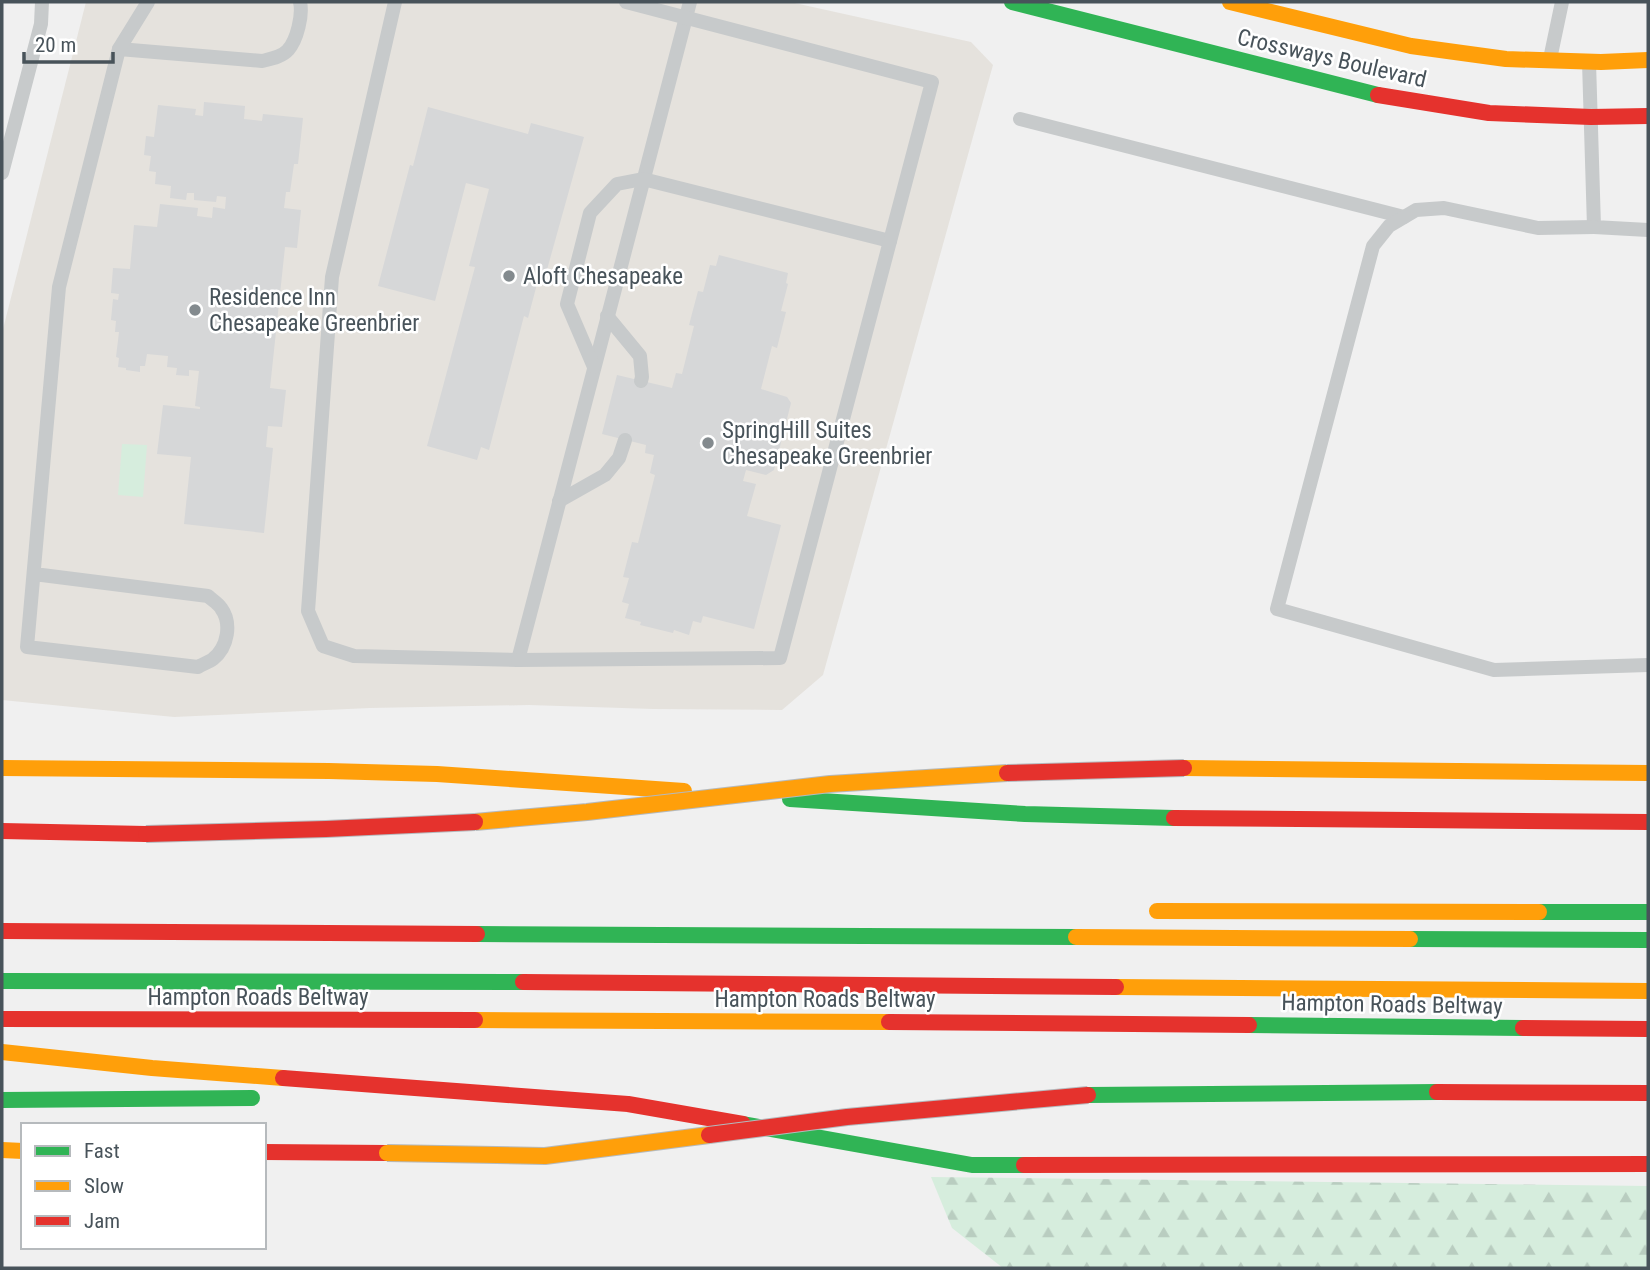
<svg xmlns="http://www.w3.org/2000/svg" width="1650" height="1270" viewBox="0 0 1650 1270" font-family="'Roboto Condensed',sans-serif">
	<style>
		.commercial { fill: #e5e2dd }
		.forest { fill: url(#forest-firs) }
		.green { fill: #d6eddd }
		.building { fill: #d6d7d8 }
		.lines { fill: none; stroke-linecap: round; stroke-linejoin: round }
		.lane { stroke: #c7cacb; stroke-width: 14 }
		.fast { stroke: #30b455; stroke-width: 16 }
		.slow { stroke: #ff9f0a; stroke-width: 16 }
		.jam { stroke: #e5322d; stroke-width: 16 }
		.slow-bridge-casing { stroke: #b5babe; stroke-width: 18; stroke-linecap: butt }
		.jam-bridge-casing { stroke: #b5babe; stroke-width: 18; stroke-linecap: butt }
		.slow-bridge { stroke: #ff9f0a; stroke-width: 16 }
		.jam-bridge { stroke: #e5322d; stroke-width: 16 }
		.poi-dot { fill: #838a8e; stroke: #fff; stroke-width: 2.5 }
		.labels { text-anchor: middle; stroke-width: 5; stroke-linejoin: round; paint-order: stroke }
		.street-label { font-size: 23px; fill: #48535a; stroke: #fff }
		.poi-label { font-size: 23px; fill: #48535a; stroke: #fff; text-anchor: start }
	</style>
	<defs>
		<pattern id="forest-firs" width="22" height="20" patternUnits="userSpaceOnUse" patternTransform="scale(1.75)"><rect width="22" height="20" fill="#d6eddd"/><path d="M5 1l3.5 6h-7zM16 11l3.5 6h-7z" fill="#b9cdc0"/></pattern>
	</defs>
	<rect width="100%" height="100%" fill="#f0f0f0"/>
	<path class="commercial" d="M 86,2 L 790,2 L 971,42 L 993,65 L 823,675 L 782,710 L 653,709 L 529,705 L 370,708 L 174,717 L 2,700 L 2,333 Z"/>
	<path class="forest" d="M 931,1177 L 1648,1186 L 1648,1268 L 1003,1268 L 952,1228 Z"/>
	<path class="green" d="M 122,444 L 147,445 L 143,497 L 118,495 Z"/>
	<g class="building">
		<path d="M 204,102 L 245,106 L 244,119 L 262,121 L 263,114 L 303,118 L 298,164 L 294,164 L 290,192 L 286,192 L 284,208 L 301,210 L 297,248 L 285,247 L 270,388 L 286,390 L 282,427 L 268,426 L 266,447 L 273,448 L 264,533 L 184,524 L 191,457 L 157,454 L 163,405 L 200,409 L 200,407 L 195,406 L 199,371 L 189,370 L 189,376 L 176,375 L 177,368 L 167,367 L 168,356 L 147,354 L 145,366 L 140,366 L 140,372 L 126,370 L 126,368 L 118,367 L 119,358 L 116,357 L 119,332 L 115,332 L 116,321 L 111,320 L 113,299 L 118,300 L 119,294 L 111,293 L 113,268 L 130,269 L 134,225 L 157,227 L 160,204 L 198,208 L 197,216 L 212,218 L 213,207 L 225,209 L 226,197 L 217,196 L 216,202 L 194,200 L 194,193 L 187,193 L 186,200 L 170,198 L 171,186 L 155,184 L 156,172 L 149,171 L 151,156 L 144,155 L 146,136 L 154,137 L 158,105 L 196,109 L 195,115 L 203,116 Z"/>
		<path d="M 428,107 L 528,134 L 531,123 L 584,137 L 543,284 L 537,284 L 528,318 L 524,316 L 489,450 L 481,447 L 477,460 L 427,446 L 475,267 L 469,266 L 489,189 L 466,183 L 435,301 L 378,286 L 410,165 L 413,166 Z"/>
		<path d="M 719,255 L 788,273 L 786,283 L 788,284 L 781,311 L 786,312 L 777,348 L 772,346 L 761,389 L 787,397 L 791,403 L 774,470 L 766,475 L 746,470 L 743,481 L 756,484 L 747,516 L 781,525 L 754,629 L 703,616 L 701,623 L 693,621 L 689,635 L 674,630 L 673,633 L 640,625 L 641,622 L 625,618 L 629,604 L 622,602 L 629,578 L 623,577 L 632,542 L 638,543 L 655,475 L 650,473 L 654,455 L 645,453 L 646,445 L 602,434 L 617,375 L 672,388 L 676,373 L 682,374 L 694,326 L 689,325 L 698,291 L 703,292 L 710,265 L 716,266 Z"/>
	</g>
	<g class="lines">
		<g class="lane">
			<path d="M 395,2 L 332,277 L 308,611 L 323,646 L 354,656 L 518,660 L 690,2"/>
			<path d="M 119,49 L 262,61 C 270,59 282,57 288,50 C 297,40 303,15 300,2"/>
			<path d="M 1550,59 L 1562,2"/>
			<path d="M 1589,62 L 1594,227 L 1648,230"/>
			<path d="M 1020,119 L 1404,217"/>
			<path d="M 2,173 L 41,24 L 42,2"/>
			<path d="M 1594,227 L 1538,228 L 1444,208 L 1416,210 L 1389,226 L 1373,246 L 1277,609 L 1494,670 L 1648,665"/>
			<path d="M 607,316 L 640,356 L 642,377 L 641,381"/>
			<path d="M 594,367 L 567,304 L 590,213 L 617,184 L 643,179 L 890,241"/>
			<path d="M 559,501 L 605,475 L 619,458 L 625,440"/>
			<path d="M 34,574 L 208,596 C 212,600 218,603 221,608 C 232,623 228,647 213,659 C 209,662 203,664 198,667 L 27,647 L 59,287 L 119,49 L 148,2"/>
			<path d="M 518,660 L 780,658 L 932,82 L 626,2"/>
		</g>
		<g class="fast">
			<path d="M 1012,2 L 1378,95"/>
			<path d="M 790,799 L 1025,814 L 1174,818"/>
			<path d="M 1539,912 L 1648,912"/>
			<path d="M 477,934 L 1076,937"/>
			<path d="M 1410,939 L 1648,940"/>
			<path d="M 2,981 L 523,982"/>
			<path d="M 1249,1025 L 1523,1028"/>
			<path d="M 1088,1095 L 1437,1092"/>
			<path d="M 2,1100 L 252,1098"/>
			<path d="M 743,1124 L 972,1165 L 1024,1165"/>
		</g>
		<g class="slow">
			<path d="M 1230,2 L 1411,46 L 1506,59 L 1601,62 L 1648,60"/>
			<path d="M 2,768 L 329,771 L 437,774 L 684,791"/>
			<path d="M 1184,768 L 1648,773"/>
			<path d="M 1157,911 L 1539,912"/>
			<path d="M 1076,937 L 1410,939"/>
			<path d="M 1116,987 L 1648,991"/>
			<path d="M 475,1020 L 889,1022"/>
			<path d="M 2,1052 L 152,1068 L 283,1078"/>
			<path d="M 2,1150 L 23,1151"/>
		</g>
		<g class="jam">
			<path d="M 1378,95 L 1489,113 L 1591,117 L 1648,116"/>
			<path d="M 1174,818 L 1648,822"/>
			<path d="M 2,831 L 146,834"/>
			<path d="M 2,931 L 477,934"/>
			<path d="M 523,982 L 1116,987"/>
			<path d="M 2,1019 L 475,1020"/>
			<path d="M 889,1022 L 1249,1025"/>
			<path d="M 1523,1028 L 1648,1029"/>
			<path d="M 283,1078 L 628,1104 L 743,1124"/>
			<path d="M 1437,1092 L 1648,1093"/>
			<path d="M 264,1152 L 387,1153"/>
			<path d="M 1024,1165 L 1648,1164"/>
		</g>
		<g class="slow-bridge-casing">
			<g id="slow-bridge">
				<path d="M 475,822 L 587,812 L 830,784 L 1007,773"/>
				<path d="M 387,1153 L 545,1156 L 709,1135"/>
			</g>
		</g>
		<g class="jam-bridge-casing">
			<g id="jam-bridge">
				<path d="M 1007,773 L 1184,768"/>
				<path d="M 146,834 L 326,829 L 475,822"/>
				<path d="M 709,1135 L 847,1117 L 1088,1095"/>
			</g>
		</g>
		<use href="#slow-bridge" class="slow-bridge"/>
		<use href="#jam-bridge" class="jam-bridge"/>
	</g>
	<g class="poi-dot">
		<circle cx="509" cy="276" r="7"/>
		<circle cx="195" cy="310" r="7"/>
		<circle cx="708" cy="443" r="7"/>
	</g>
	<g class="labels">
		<g class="street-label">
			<text transform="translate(1332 58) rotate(13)" y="8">Crossways Boulevard</text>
			<text x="258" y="1005">Hampton Roads Beltway</text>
			<text x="825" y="1007">Hampton Roads Beltway</text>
			<text transform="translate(1392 1004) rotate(1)" y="8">Hampton Roads Beltway</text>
		</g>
		<g class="poi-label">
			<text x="523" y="284">Aloft Chesapeake</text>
			<text x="209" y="305">Residence Inn<tspan x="209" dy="26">Chesapeake Greenbrier</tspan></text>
			<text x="722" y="438">SpringHill Suites<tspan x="722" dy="26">Chesapeake Greenbrier</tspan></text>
		</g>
	</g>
	<rect width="1650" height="1270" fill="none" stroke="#48535a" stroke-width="7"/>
	<rect x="21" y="1123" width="245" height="126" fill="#ffffff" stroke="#b6babd" stroke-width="2"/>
	<rect x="35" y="1146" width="35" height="10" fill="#30b455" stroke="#b6babd" stroke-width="2"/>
	<text x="84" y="1158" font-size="21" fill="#48535a">Fast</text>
	<rect x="35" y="1181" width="35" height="10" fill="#ff9f0a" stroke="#b6babd" stroke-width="2"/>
	<text x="84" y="1193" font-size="21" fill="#48535a">Slow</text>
	<rect x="35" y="1216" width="35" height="10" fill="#e5322d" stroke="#b6babd" stroke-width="2"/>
	<text x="84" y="1228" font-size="21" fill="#48535a">Jam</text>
	<path d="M24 52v10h89v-10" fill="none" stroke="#48535a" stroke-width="3.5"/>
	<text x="35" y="52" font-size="21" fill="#48535a" stroke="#ffffff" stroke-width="5" paint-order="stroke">20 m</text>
</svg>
